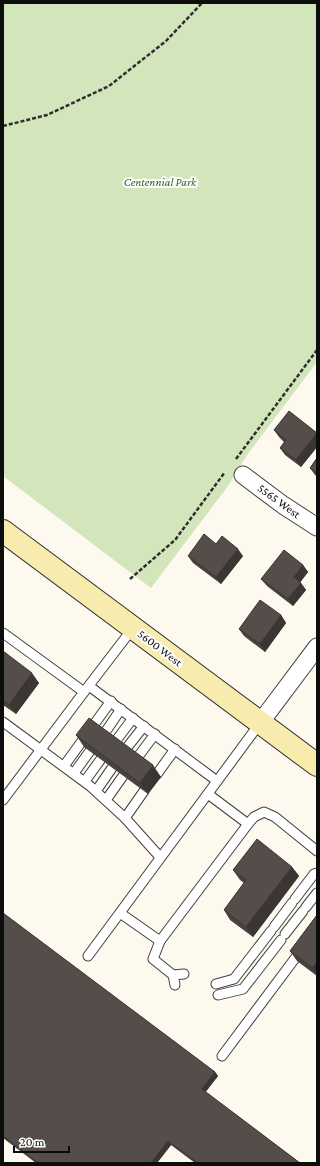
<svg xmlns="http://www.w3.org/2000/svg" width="320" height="1166" viewBox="0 0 320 1166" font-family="'Crimson Pro',serif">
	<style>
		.green { fill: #d3e5ba }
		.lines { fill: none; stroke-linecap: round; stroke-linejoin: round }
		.lane-casing { stroke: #404040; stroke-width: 11 }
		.street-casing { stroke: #404040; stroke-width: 19 }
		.secondary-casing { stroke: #2f2f2f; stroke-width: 24 }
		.path { stroke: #2f2f2f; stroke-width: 2.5; stroke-dasharray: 4 2; stroke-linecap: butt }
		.lane { stroke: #fff; stroke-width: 9 }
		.street { stroke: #fff; stroke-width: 17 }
		.secondary { stroke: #f8ebae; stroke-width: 22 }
		.wall { fill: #484240 }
		.shaded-wall { fill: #3b3634 }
		.building { fill: #544d4a; stroke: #3b3634 }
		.labels { text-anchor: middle; stroke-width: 4; stroke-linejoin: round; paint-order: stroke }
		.park-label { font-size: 12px; font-style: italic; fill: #335e23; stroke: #fff }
		.street-label { font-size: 12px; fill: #0d0d0d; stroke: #fff }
	</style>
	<rect width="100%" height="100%" fill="#fef9ee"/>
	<path class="green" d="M 3,3 L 317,3 L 317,362 L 247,455 L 228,486 L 151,588 L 3,476 Z"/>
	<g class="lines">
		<g class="lane-casing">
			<g id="lane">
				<path d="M 3,633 L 84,692 L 133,628"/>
				<path d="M 89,686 L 217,781"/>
				<path d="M 3,722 L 90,786 L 125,818 L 160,857"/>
				<path d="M 104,734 L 121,709"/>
				<path d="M 115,742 L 133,718"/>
				<path d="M 125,750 L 144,726"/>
				<path d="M 137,758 L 155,734"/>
				<path d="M 64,766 L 111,701"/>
				<path d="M 74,773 L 90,751"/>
				<path d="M 157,774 L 175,749"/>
				<path d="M 85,781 L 101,759"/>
				<path d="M 96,791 L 112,768"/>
				<path d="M 3,800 L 84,692"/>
				<path d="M 106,800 L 123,776"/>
				<path d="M 125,818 L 144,791"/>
				<path d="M 248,824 L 254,817 L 264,812 L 275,817 L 317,851"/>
				<path d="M 295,899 L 314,874 L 317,873"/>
				<path d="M 306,907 L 317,893"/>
				<path d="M 120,913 L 160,941 L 248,824 L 208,794"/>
				<path d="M 274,927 L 292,903"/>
				<path d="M 285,934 L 303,911"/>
				<path d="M 160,941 L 153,959 L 173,975 L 175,985"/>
				<path d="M 88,956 L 260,723"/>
				<path d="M 173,975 L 184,974"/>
				<path d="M 216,984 L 234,979 L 271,931"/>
				<path d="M 218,995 L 243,989 L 281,940"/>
				<path d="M 222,1056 L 302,949"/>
			</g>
		</g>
		<g class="street-casing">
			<g id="street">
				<path d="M 243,475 L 283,505 L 317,527"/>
				<path d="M 260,723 L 317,647"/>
			</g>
		</g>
		<g class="secondary-casing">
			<path id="secondary" d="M 3,531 L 317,765"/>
		</g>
		<g class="path">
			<path d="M 3,126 L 47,115 L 109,86 L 166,41 L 202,3"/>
			<path d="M 236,459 L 317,350"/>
			<path d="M 130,579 L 175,540 L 225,472"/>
		</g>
		<use href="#lane" class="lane"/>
		<use href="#street" class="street"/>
		<use href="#secondary" class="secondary"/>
	</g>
	<g class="wall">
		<path d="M 274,430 L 317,433 L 317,447 L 301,467 L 285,455 L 280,448 L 284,442 L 279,437 Z"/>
		<path d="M 317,458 L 317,477 L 315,475 L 310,468 Z"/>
		<path d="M 188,556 L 243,556 L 221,584 L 193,563 Z"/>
		<path d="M 303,565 L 308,572 L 300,582 L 306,590 L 293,606 L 267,586 L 261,579 Z"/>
		<path d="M 281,615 L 286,623 L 265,652 L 244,636 L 239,629 Z"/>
		<path d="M 3,651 L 39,683 L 16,714 L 3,705 Z"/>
		<path d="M 76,735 L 161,777 L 148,794 L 84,747 Z"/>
		<path d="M 292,867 L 299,876 L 253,937 L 230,920 L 224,910 L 244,883 L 240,880 L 233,870 Z"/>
		<path d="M 3,913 L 215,1072 L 218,1076 L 205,1092 L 300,1163 L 195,1163 L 171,1145 L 157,1163 L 36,1163 L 3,1138 Z"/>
		<path d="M 317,915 L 317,976 L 297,961 L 290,951 Z"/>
	</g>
	<g class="shaded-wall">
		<path d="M 317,433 L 317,447 L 301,467 L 296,460 Z"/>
		<path d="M 238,549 L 243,556 L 221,584 L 216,577 Z"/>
		<path d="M 303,565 L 308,572 L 299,584 L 294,577 Z"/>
		<path d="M 301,583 L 306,590 L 293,606 L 288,599 Z"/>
		<path d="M 281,615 L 286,623 L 265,652 L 260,644 Z"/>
		<path d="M 32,673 L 39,683 L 16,714 L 9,705 Z"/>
		<path d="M 153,765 L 161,777 L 148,794 L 140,783 Z"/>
		<path d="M 292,867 L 299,876 L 253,937 L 246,927 Z"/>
		<path d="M 317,962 L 317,974 L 313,968 Z"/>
		<path d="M 215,1072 L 218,1076 L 205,1093 L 202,1089 Z"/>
		<path d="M 168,1141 L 171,1145 L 157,1163 L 151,1163 Z"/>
	</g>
	<g class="building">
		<path d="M 289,411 L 317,433 L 296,460 L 280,448 L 286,440 L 274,430 Z"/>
		<path d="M 317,458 L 317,473 L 310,468 Z"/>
		<path d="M 204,534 L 216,544 L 222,536 L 238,549 L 216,577 L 188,556 Z"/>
		<path d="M 284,550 L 303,565 L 294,577 L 301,583 L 288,599 L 261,579 Z"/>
		<path d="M 260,600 L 281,615 L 260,644 L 239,629 Z"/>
		<path d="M 3,651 L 32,673 L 9,705 L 3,700 Z"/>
		<path d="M 89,718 L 153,765 L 140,783 L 76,735 Z"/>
		<path d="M 257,839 L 292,867 L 246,927 L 224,910 L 246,880 L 233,870 Z"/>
		<path d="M 3,913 L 215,1072 L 202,1089 L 300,1163 L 198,1163 L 168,1141 L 151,1163 L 38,1163 L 3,1136 Z"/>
		<path d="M 317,915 L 317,962 L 313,968 L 290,951 Z"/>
	</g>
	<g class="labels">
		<g class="park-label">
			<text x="160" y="186">Centennial Park</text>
		</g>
		<g class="street-label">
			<text transform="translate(279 501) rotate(36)" y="4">5565 West</text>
			<text transform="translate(160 648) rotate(37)" y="4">5600 West</text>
		</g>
	</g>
	<rect width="320" height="1166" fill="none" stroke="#0d0d0d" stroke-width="8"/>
	<path d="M14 1146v6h55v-6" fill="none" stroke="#0d0d0d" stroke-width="2"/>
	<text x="20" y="1146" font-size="12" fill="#0d0d0d" stroke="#ffffff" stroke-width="3" paint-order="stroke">20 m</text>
</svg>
